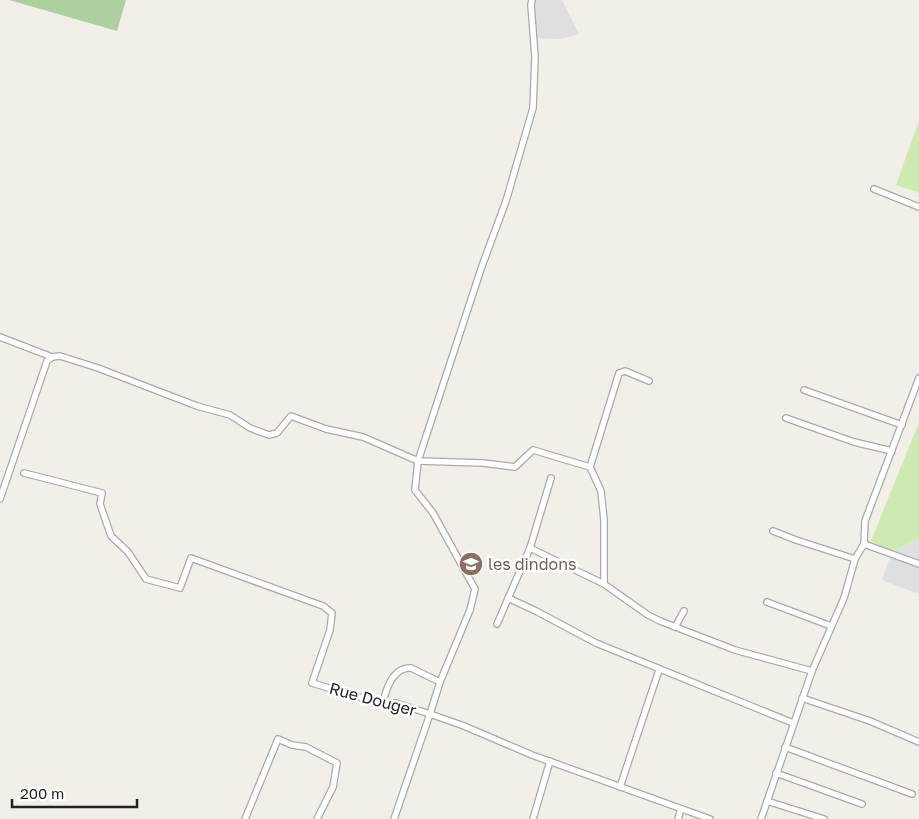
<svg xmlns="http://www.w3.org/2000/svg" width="919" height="819" viewBox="0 0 919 819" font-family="'Golos Text',sans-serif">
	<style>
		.residential { fill: #e0dfdf }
		.grass { fill: #cdebb0 }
		.forest { fill: #add19e }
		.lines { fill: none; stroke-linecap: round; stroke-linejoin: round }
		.minor-casing { stroke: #a9a9a9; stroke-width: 8 }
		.minor { stroke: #fff; stroke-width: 5.5 }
		.labels { text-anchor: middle; stroke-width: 5; stroke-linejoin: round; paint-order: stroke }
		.education-label { font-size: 16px; fill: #785e54; stroke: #fff; text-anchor: start }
		.street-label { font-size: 16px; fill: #222; stroke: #fff }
	</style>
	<rect width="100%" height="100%" fill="#f2efe9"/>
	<g class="residential">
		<path d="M 533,0 L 562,0 L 579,34 L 562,39 L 532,38 Z"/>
		<path d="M 916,539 L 919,541 L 919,594 L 882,580 L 892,552 Z"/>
	</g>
	<g class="grass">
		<path d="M 919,120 L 919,193 L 896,185 Z"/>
		<path d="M 919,422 L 919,541 L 916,539 L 892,552 L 871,541 Z"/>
	</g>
	<path class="forest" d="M 9,0 L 126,0 L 117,31 Z"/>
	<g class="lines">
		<g class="minor-casing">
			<g id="minor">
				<path d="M 874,189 L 919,207"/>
				<path d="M 0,337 L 52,357"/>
				<path d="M 649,381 L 625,371 L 619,373 L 590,467 L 601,491 L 604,520 L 604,584 L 648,615 L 660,621 L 735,650 L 812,671"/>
				<path d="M 804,390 L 902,425"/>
				<path d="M 786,418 L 854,442 L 892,451"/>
				<path d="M 24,473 L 102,493 L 100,504 L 111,536 L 128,552 L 146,579 L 180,588 L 191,558 L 323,606 L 332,613 L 330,630 L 312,683 L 379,703 L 396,703 L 430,714 L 464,726 L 532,755 L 710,819"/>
				<path d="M 0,499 L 47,361 L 52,357 L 60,356 L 98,368 L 197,406 L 230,415 L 250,428 L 269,435 L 277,433 L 291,416 L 326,429 L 363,437 L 418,461 L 483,463 L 515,467 L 533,450 L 590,467"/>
				<path d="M 773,531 L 796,540 L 855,559"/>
				<path d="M 864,544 L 919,564"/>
				<path d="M 530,548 L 604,584"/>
				<path d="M 508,598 L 536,611 L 596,643 L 793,723"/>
				<path d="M 767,602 L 831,626"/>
				<path d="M 497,624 L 530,548 L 551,478"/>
				<path d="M 675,627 L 684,611"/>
				<path d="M 802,698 L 870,721 L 919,742"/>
				<path d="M 383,703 C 386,689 393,667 411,668 L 440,682"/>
				<path d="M 785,747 L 912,794"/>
				<path d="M 776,773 L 862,804"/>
				<path d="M 620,787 L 659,670"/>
				<path d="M 767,801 L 824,819"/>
				<path d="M 245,819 L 278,739 L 292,745 L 306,747 L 337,763 L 333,787 L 317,819"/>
				<path d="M 394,819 L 430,714 L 440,682 L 470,610 L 475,589 L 433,513 L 415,490 L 418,461 L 482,266 L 506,201 L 533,108 L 535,57 L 531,5 L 532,0"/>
				<path d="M 533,819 L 550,761"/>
				<path d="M 678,819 L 681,809"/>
				<path d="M 761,819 L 812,671 L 844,598 L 855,559 L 864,544 L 865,521 L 919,378"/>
			</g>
		</g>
		<use href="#minor" class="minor"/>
	</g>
	<defs>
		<g id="school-disc" transform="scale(1.25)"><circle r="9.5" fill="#8d6e63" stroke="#fff"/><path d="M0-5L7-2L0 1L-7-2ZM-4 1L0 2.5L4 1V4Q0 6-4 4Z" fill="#fff"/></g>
	</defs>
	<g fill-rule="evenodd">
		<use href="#school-disc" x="471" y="564"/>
	</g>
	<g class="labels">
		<g class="education-label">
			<text x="488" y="570">les dindons</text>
		</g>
		<g class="street-label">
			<text transform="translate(373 699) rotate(15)" y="6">Rue Douger</text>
		</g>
	</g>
	<path d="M12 799v8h125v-8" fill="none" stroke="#222222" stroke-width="2.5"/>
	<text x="20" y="799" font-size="15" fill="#222222" stroke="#ffffff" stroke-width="4" paint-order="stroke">200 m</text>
</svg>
